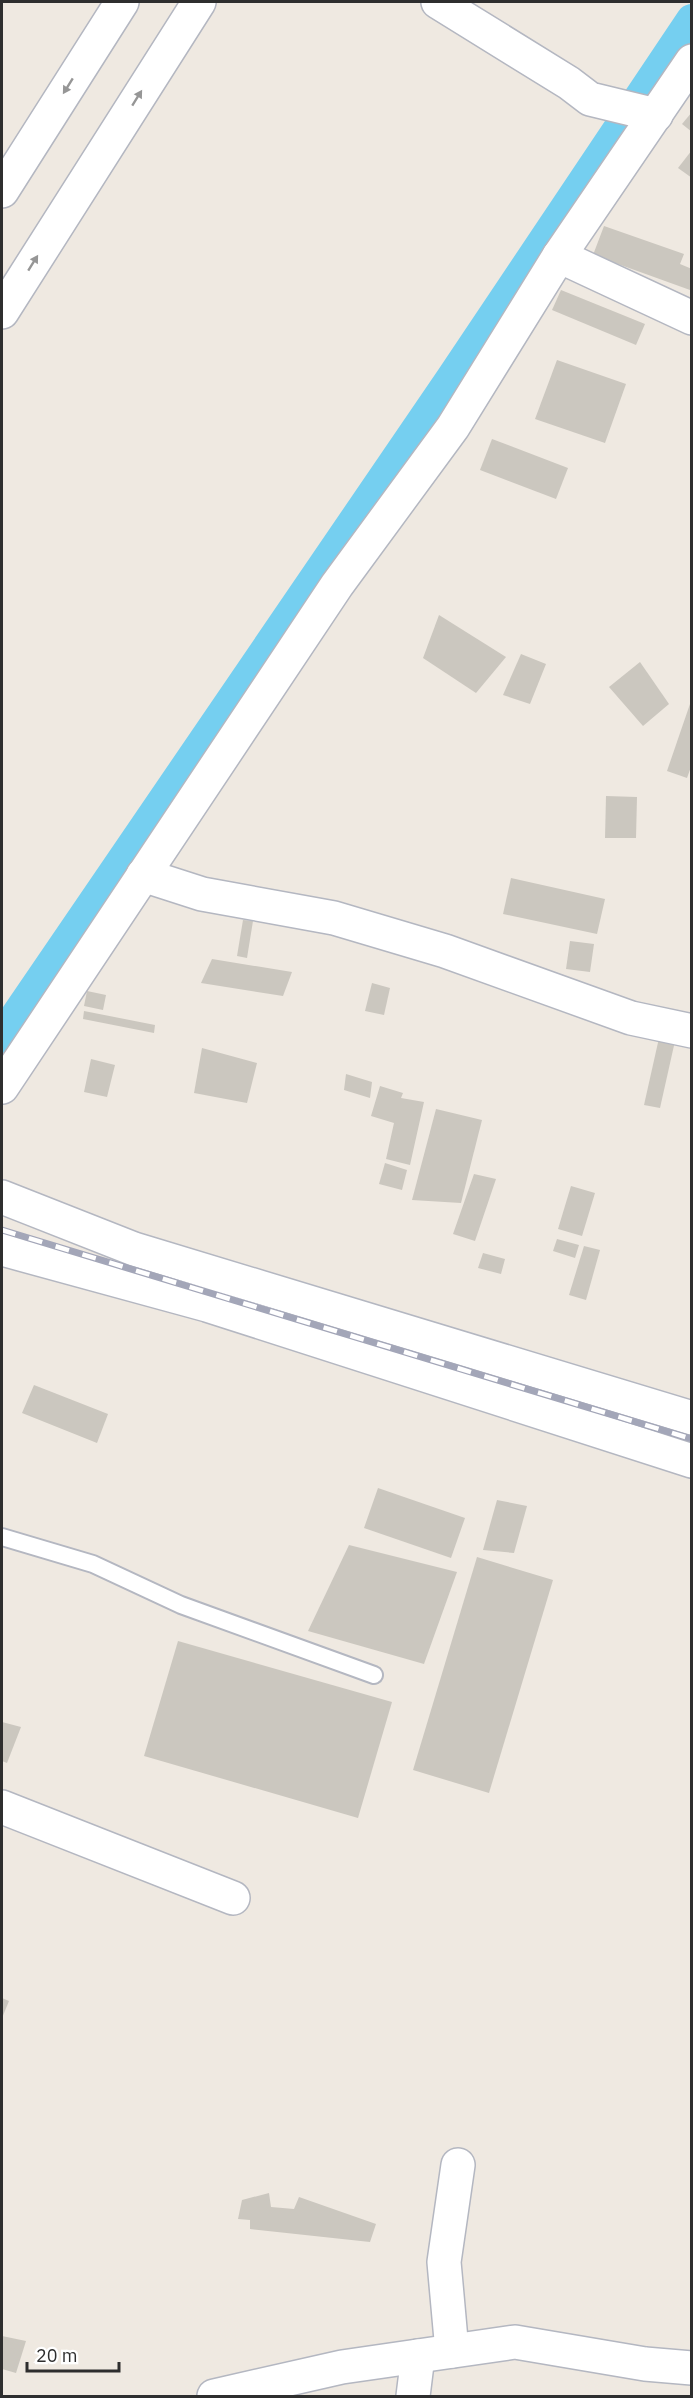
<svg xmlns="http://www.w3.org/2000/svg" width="693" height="2398" viewBox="0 0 693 2398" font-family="'IBM Plex Sans',sans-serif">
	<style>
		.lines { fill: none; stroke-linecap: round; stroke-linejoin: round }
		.canal { stroke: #75cff0; stroke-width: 32 }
		.building { fill: #cbc7bf }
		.service-casing { stroke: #b4b7c1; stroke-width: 20 }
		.minor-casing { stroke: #b4b7c1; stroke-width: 36 }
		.service { stroke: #fff; stroke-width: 16 }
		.minor { stroke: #fff; stroke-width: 33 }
		.rail-casing { stroke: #a3a6b8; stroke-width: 7 }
		.rail { stroke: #fff; stroke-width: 4.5; stroke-dasharray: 14; stroke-linecap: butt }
		.oneway { fill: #969696 }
	</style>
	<rect width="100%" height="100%" fill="#efe9e1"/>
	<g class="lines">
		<path class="canal" d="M 2,1037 L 452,378 L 692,20"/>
	</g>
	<g class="building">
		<path d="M 692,112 L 692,132 L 682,124 Z"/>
		<path d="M 692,150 L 692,178 L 678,168 Z"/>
		<path d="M 604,226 L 684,254 L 680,264 L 692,269 L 690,290 L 593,255 Z"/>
		<path d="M 561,290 L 645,324 L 636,345 L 552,310 Z"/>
		<path d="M 557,360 L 626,384 L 605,443 L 535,419 Z"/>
		<path d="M 492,439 L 568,468 L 556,499 L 480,470 Z"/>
		<path d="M 439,615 L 506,657 L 476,693 L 423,658 Z"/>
		<path d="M 521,654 L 546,664 L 530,704 L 503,695 Z"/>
		<path d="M 640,662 L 669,704 L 643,726 L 609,687 Z"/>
		<path d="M 691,701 L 692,764 L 687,778 L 667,771 Z"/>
		<path d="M 606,796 L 637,797 L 636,838 L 605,838 Z"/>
		<path d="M 511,878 L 605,899 L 597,934 L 503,914 Z"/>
		<path d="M 243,920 L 253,921 L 247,958 L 237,956 Z"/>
		<path d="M 570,941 L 594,944 L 590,972 L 566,969 Z"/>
		<path d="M 212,959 L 292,972 L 283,996 L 201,983 Z"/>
		<path d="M 372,983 L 390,988 L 384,1015 L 365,1011 Z"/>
		<path d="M 87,991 L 106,995 L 103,1010 L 84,1006 Z"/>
		<path d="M 84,1011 L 155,1025 L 154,1033 L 83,1019 Z"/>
		<path d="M 659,1038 L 675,1041 L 660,1108 L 644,1105 Z"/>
		<path d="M 202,1048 L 257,1063 L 247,1103 L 194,1093 Z"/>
		<path d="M 91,1059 L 115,1065 L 107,1097 L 84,1092 Z"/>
		<path d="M 346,1074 L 372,1082 L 370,1098 L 344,1090 Z"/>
		<path d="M 380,1086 L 403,1093 L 401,1098 L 424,1102 L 410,1165 L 386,1159 L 394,1123 L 371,1116 Z"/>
		<path d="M 436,1109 L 482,1120 L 461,1203 L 412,1200 Z"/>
		<path d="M 385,1163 L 407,1170 L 402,1190 L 379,1184 Z"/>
		<path d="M 474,1174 L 496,1179 L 475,1241 L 453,1234 Z"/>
		<path d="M 571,1186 L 595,1193 L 582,1236 L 558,1229 Z"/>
		<path d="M 557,1239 L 579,1245 L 575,1258 L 553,1251 Z"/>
		<path d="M 584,1246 L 600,1250 L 586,1300 L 569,1295 Z"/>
		<path d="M 483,1253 L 505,1259 L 501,1274 L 478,1268 Z"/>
		<path d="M 34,1385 L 108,1414 L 97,1443 L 22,1413 Z"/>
		<path d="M 378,1488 L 465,1518 L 451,1558 L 364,1528 Z"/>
		<path d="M 497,1500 L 527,1506 L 514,1553 L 483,1550 Z"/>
		<path d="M 349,1545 L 457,1572 L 424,1664 L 308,1631 Z"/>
		<path d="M 477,1557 L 553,1580 L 489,1793 L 413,1770 Z"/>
		<path d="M 178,1641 L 392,1702 L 358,1818 L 144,1756 Z"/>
		<path d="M 2,1722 L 21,1727 L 7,1763 L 2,1761 Z"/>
		<path d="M 2,1998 L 9,2001 L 2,2018 Z"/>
		<path d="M 269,2193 L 271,2207 L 294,2209 L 299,2197 L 376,2224 L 370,2242 L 250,2229 L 250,2220 L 238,2219 L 242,2200 Z"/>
		<path d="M 2,2336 L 26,2341 L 16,2373 L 2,2369 Z"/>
	</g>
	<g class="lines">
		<g class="service-casing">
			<path id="service" d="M 2,1537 L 93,1564 L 181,1605 L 374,1675"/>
		</g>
		<g class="minor-casing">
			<g id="minor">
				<path d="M 438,2 L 569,83 L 590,99 L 656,115"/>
				<path d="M 2,191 L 122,2"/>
				<path d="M 559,256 L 692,318"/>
				<path d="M 2,312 L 199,2"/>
				<path d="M 143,875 L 202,894 L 334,918 L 445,951 L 631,1018 L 692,1031"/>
				<path d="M 2,1087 L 337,585 L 453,427 L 559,256 L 692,61"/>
				<path d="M 2,1197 L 134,1249 L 692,1418"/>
				<path d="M 2,1249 L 207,1305 L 692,1461"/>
				<path d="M 2,1807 L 233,1898"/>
				<path d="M 452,2351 L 444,2262 L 458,2165"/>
				<path d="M 214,2396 L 342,2367 L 515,2342 L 645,2364 L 692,2368"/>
				<path d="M 413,2396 L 418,2356"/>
			</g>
		</g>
		<use href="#service" class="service"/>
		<use href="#minor" class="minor"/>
		<g class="rail-casing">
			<path id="rail" d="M 2,1230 L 692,1439"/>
		</g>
		<use href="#rail" class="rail"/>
	</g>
	<defs><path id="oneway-solid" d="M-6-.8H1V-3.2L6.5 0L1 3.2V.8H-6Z" transform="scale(1.5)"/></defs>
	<g class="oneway">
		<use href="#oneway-solid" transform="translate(68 86) rotate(122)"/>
		<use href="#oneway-solid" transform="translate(137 98) rotate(-58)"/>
		<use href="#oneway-solid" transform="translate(33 263) rotate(-58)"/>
	</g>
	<rect width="693" height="2398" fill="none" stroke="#2e2e2e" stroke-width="6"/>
	<path d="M27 2362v9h92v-9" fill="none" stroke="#2e2e2e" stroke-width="3"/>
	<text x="36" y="2362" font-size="18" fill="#2e2e2e" stroke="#ffffff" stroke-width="4.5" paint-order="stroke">20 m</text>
</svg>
